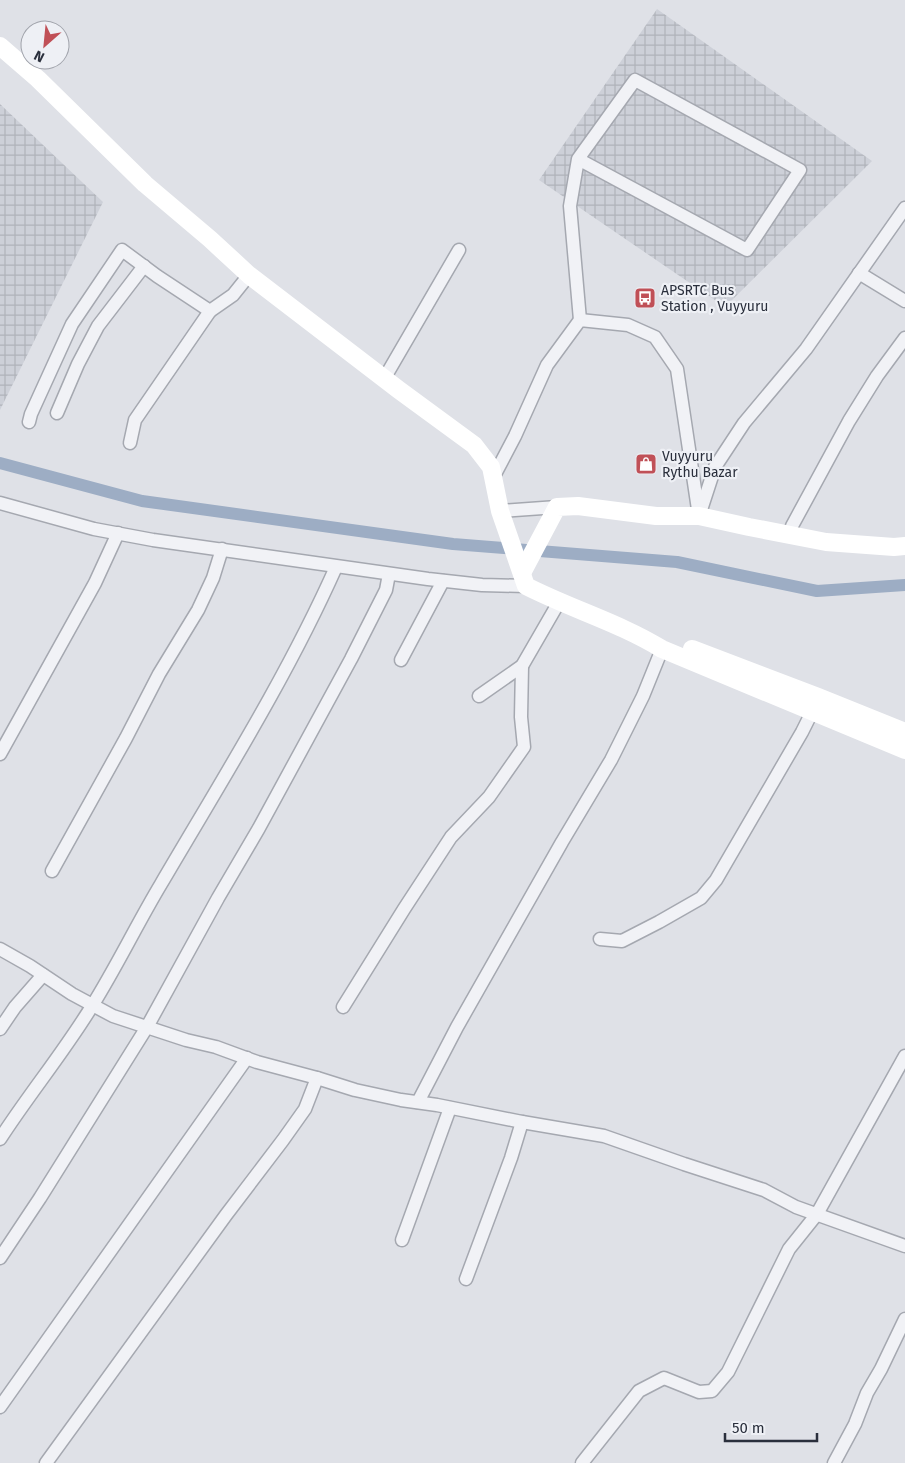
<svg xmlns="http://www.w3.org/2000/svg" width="905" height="1463" viewBox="0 0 905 1463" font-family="'Fira Sans',sans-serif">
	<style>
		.industrial { fill: url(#industrial-grid) }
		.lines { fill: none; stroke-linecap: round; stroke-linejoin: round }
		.canal { stroke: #9dadc4; stroke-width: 12 }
		.street-casing { stroke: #a5a8b0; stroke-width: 15 }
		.street { stroke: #f1f2f6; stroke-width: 12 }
		.secondary { stroke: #fff; stroke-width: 18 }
		.labels { text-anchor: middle; stroke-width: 4.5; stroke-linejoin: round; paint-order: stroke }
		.poi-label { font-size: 14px; fill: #2a2f3c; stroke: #eef0f5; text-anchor: start }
	</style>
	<defs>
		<pattern id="industrial-grid" width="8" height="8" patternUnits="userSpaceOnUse" patternTransform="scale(1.25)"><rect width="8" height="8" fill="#cdd0d8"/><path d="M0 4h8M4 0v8" fill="none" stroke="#b0b3ba"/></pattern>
	</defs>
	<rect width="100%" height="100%" fill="#dfe1e7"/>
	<g class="industrial">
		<path d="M 657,9 L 872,161 L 725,307 L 539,180 Z"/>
		<path d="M 0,104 L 103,202 L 0,410 Z"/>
	</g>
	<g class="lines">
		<path class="canal" d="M 0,463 L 142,501 L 453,544 L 677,562 L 817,591 L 905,585"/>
		<g class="street-casing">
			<g id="street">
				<path d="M 578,159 L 747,250 L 800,170 L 635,80 L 578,159 L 570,206 L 580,320"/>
				<path d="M 859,273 L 905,301"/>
				<path d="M 384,379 L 459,250"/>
				<path d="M 57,413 L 78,364 L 98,326 L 144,266"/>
				<path d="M 29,422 L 31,414 L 72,324 L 122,250 L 157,276 L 210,311 L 233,295 L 249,275"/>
				<path d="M 130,443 L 135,420 L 210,311"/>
				<path d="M 494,476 L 515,436 L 547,365 L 580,320 L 628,325 L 655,337 L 677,369 L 699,516"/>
				<path d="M 0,503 L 94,529 L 153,540 L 428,579 L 482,585 L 526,586"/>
				<path d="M 500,511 L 557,507"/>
				<path d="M 700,513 L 715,467 L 744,423 L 806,349 L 905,208"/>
				<path d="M 792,526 L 849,421 L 877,376 L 905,338"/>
				<path d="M 401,660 L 443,581"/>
				<path d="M 479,696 L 522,666 L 559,602"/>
				<path d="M 0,754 L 95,583 L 118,533"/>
				<path d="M 52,871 L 126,738 L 159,674 L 198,610 L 213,578 L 222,549"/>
				<path d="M 600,939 L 622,941 L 659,922 L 701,898 L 716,880 L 802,732 L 812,712"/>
				<path d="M 0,949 L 30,966 L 72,994 L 113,1016 L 186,1040 L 216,1047 L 257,1062 L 317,1078 L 355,1090 L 401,1100 L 437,1105 L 522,1122 L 604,1136 L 684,1164 L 764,1190 L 796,1207 L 905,1246"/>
				<path d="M 343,1007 L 404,909 L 451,837 L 489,797 L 524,747 L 521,717 L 522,666"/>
				<path d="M 0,1029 L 15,1007 L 43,975"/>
				<path d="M 418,1102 L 457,1027 L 562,842 L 611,760 L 643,696 L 662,649"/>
				<path d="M 0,1139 C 29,1094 64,1052 92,1006 C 117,966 137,924 161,884 C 222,780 287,677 336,567"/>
				<path d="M 402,1240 L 450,1108"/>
				<path d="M 0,1258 L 40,1198 L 147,1027 L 218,898 L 259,828 L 351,659 L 386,590 L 389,574"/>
				<path d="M 466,1279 L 511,1158 L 522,1122"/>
				<path d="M 0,1407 L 247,1058"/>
				<path d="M 46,1463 L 226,1215 L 283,1140 L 305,1109 L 317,1078"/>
				<path d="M 582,1463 L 639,1391 L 664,1378 L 699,1392 L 712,1391 L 728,1372 L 789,1249 L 817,1214 L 905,1056"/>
				<path d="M 834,1463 L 855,1424 L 867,1393 L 881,1369 L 905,1319"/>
			</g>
		</g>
		<use href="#street" class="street"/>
		<g class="secondary">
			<path d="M 0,46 L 38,79 L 145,184 L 210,239 L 249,275 L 399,390 L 474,445 L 491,467 L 500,511 L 526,586 C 571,609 620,623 662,649 L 905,750"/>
			<path d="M 522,573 L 557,507 L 578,506 L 656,516 L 699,516 L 749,527 L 826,542 L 894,547 L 905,546"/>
			<path d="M 692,649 L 818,697 L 905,732"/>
		</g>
	</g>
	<defs>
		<g id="bus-square" transform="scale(1.125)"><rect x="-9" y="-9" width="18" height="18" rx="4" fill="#c05057" stroke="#eef0f5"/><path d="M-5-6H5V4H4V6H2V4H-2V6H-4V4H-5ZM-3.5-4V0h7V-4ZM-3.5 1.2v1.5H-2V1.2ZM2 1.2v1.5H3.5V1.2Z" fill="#fff"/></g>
		<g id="shop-square" transform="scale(1.125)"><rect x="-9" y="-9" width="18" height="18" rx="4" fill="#c05057" stroke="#eef0f5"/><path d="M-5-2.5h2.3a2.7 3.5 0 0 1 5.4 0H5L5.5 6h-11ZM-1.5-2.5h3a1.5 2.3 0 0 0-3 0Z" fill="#fff"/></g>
	</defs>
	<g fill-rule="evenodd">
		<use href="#bus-square" x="645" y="298"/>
		<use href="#shop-square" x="646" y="464"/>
	</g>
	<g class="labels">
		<g class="poi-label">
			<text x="661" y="295">APSRTC Bus<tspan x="661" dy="16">Station , Vuyyuru</tspan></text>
			<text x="662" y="461">Vuyyuru<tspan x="662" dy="16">Rythu Bazar</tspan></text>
		</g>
	</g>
	<g transform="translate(45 45) rotate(207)"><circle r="24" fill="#eef0f5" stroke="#a0a3ab"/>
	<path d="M0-4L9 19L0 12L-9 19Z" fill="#c05057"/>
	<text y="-8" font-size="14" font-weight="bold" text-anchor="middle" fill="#2a2f3c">N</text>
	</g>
	<path d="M725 1433v8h92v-8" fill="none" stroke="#2a2f3c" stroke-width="2.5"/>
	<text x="732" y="1433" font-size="15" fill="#2a2f3c" stroke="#eef0f5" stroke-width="4" paint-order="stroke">50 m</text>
</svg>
